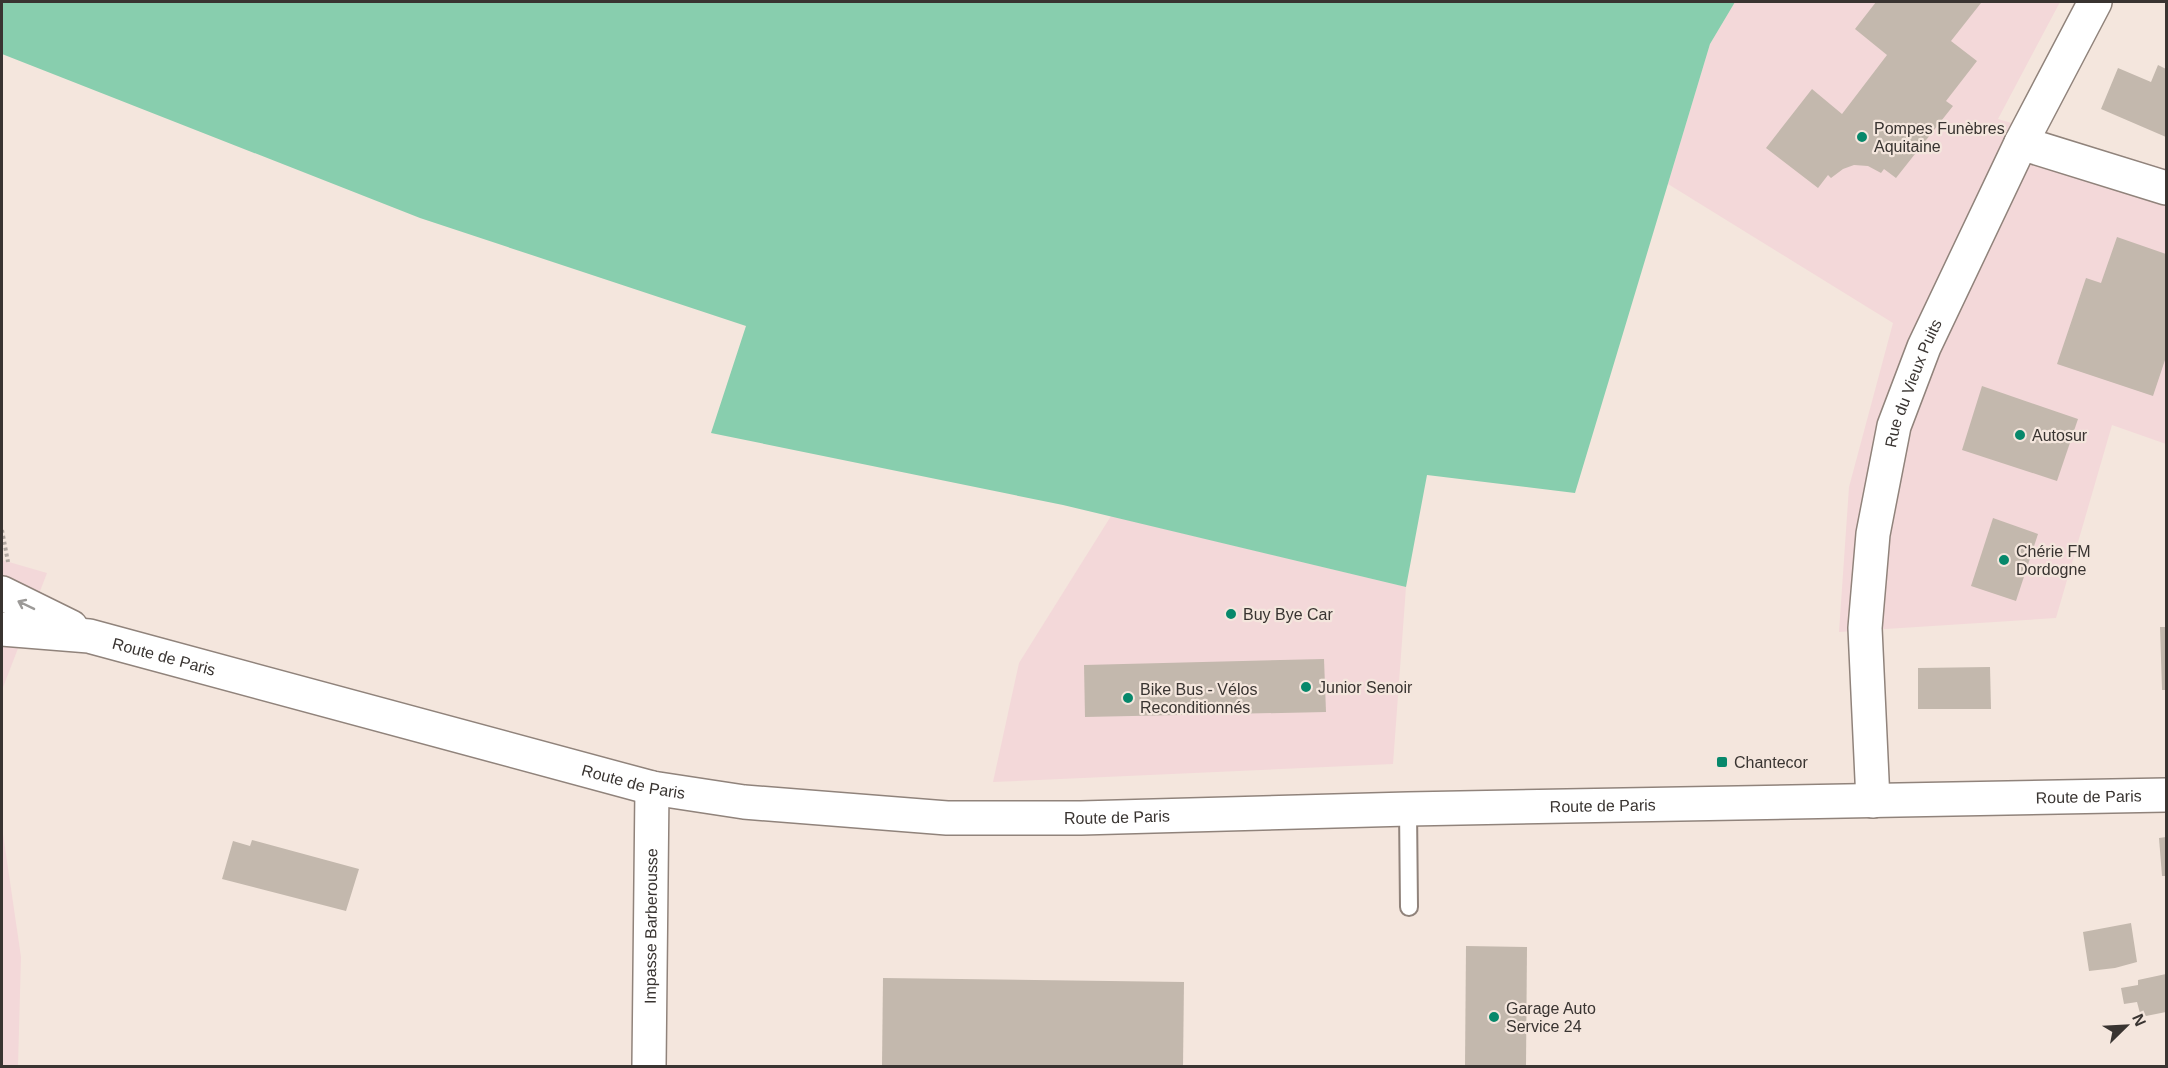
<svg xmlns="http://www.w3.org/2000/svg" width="2168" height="1068" viewBox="0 0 2168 1068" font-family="Helvetica,sans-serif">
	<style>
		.commercial { fill: #f3d8d9 }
		.green { fill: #88ceae }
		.building { fill: #c3b8ad }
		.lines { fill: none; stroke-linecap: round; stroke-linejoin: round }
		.service-casing { stroke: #90837b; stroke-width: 20 }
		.minor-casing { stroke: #90837b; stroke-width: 36 }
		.secondary-casing { stroke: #90837b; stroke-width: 36 }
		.path { stroke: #b2a8a1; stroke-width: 4; stroke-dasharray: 3 3; stroke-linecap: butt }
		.service { stroke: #fff; stroke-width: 16 }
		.minor { stroke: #fff; stroke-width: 33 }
		.secondary { stroke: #fff; stroke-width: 33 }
		.oneway { stroke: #9c9a98 }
		.poi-dot { fill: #07886b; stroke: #f4e6dd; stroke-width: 2 }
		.labels { text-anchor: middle; stroke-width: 4.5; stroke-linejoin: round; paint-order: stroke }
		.poi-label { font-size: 16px; fill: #393431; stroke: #f4e6dd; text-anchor: start }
		.street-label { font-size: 16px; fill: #393431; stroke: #f4e6dd }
	</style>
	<rect width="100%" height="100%" fill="#f4e6dd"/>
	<g class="commercial">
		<path d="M 1735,2 L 2060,2 L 1998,119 L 2166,169 L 2166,444 L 2112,425 L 2056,618 L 1839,632 L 1849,487 L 1893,323 L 1668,184 L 1710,44 Z"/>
		<path d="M 1111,516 L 1406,587 L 1393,764 L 993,782 L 1019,663 Z"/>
		<path d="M 2,560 L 47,573 L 2,690 Z"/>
		<path d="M 2,827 L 21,957 L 18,1066 L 2,1066 Z"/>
	</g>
	<path class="green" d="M 2,2 L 1735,2 L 1710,44 L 1575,493 L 1427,475 L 1406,587 L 1063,505 L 711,433 L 746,326 L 420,218 L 2,54 Z"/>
	<g class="building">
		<path d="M 1876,2 L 1979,2 L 1981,3 L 1951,41 L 1977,61 L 1946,101 L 1953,106 L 1896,178 L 1884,169 L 1881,173 L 1868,166 L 1854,165 L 1843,169 L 1831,178 L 1828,175 L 1818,188 L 1766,148 L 1812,89 L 1842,114 L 1887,55 L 1855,29 Z"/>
		<path d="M 2158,65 L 2166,69 L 2166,137 L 2101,109 L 2118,68 L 2151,82 Z"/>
		<path d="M 2117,237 L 2166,254 L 2166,357 L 2153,396 L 2057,364 L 2086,278 L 2101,283 Z"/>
		<path d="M 1982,386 L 2078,419 L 2057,481 L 1962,450 Z"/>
		<path d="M 1993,518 L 2038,534 L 2016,601 L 1971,586 Z"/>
		<path d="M 2160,627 L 2166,627 L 2166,690 L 2162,690 Z"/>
		<path d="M 1324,659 L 1326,712 L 1085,717 L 1084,665 Z"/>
		<path d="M 1990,667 L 1991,709 L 1918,709 L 1918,668 Z"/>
		<path d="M 2166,837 L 2166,876 L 2162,876 L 2159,838 Z"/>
		<path d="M 252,840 L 359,869 L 346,911 L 222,879 L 233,841 L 250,846 Z"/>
		<path d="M 2131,923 L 2137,962 L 2115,968 L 2089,971 L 2083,932 Z"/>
		<path d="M 1466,946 L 1527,947 L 1526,1066 L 1465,1066 Z"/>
		<path d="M 2166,974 L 2166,1012 L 2141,1017 L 2137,1002 L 2124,1004 L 2121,988 L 2138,985 L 2138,980 Z"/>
		<path d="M 883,978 L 1184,982 L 1183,1066 L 882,1066 Z"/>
	</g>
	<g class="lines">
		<g class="service-casing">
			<path id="service" d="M 1408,809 L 1409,907"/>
		</g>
		<g class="minor-casing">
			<g id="minor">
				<path d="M 2021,143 L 2166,188"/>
				<path id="s1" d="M 1873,801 L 1865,628 L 1873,534 L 1894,426 L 1924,347 L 2021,143 L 2095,2"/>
				<path id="s2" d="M 649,1066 L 652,788"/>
			</g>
		</g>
		<g class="secondary-casing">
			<g id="secondary">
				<path d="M 2,593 L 71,627"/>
				<path id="s3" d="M 2,629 L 89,636 L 652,788 L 744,802 L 947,818 L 1081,818 L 1408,809 L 2166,795"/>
			</g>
		</g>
		<path class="path" d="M 2,530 L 8,562"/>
		<use href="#service" class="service"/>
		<use href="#minor" class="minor"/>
		<use href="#secondary" class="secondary"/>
	</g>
	<defs><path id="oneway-shaft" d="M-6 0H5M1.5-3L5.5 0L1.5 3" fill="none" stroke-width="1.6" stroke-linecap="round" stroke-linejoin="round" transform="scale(1.5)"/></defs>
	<use class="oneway" href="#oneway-shaft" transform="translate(26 605) rotate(-154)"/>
	<g class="poi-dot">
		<circle cx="1862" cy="137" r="6"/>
		<circle cx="2020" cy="435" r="6"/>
		<circle cx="2004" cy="560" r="6"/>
		<circle cx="1231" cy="614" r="6"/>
		<circle cx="1306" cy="687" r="6"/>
		<circle cx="1128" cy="698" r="6"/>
		<rect x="1716" y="756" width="12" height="12" rx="3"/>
		<circle cx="1494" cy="1017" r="6"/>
	</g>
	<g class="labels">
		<g class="poi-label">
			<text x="1874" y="134">Pompes Funèbres<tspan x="1874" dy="18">Aquitaine</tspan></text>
			<text x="2032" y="441">Autosur</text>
			<text x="2016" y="557">Chérie FM<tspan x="2016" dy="18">Dordogne</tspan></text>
			<text x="1243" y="620">Buy Bye Car</text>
			<text x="1318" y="693">Junior Senoir</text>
			<text x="1140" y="695">Bike Bus - Vélos<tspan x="1140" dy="18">Reconditionnés</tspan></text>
			<text x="1734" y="768">Chantecor</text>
			<text x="1506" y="1014">Garage Auto<tspan x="1506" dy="18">Service 24</tspan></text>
		</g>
		<g class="street-label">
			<text dy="6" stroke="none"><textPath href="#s1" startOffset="424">Rue du Vieux Puits</textPath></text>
			<text dy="6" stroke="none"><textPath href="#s3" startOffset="165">Route de Paris</textPath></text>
			<text dy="6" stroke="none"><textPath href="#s3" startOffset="651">Route de Paris</textPath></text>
			<text dy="6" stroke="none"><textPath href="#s3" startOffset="2109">Route de Paris</textPath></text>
			<text dy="6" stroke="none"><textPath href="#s3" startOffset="1623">Route de Paris</textPath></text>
			<text dy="6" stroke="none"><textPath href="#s3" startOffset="1137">Route de Paris</textPath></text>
			<text dy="6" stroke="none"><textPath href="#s2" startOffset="140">Impasse Barberousse</textPath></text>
		</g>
	</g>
	<rect width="2168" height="1068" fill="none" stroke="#393431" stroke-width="6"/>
	<g transform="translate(2126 1026) rotate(66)" stroke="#f4e6dd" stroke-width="4.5" paint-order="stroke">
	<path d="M0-4.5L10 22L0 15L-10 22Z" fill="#393431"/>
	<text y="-9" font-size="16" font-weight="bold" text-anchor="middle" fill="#393431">N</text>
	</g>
</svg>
